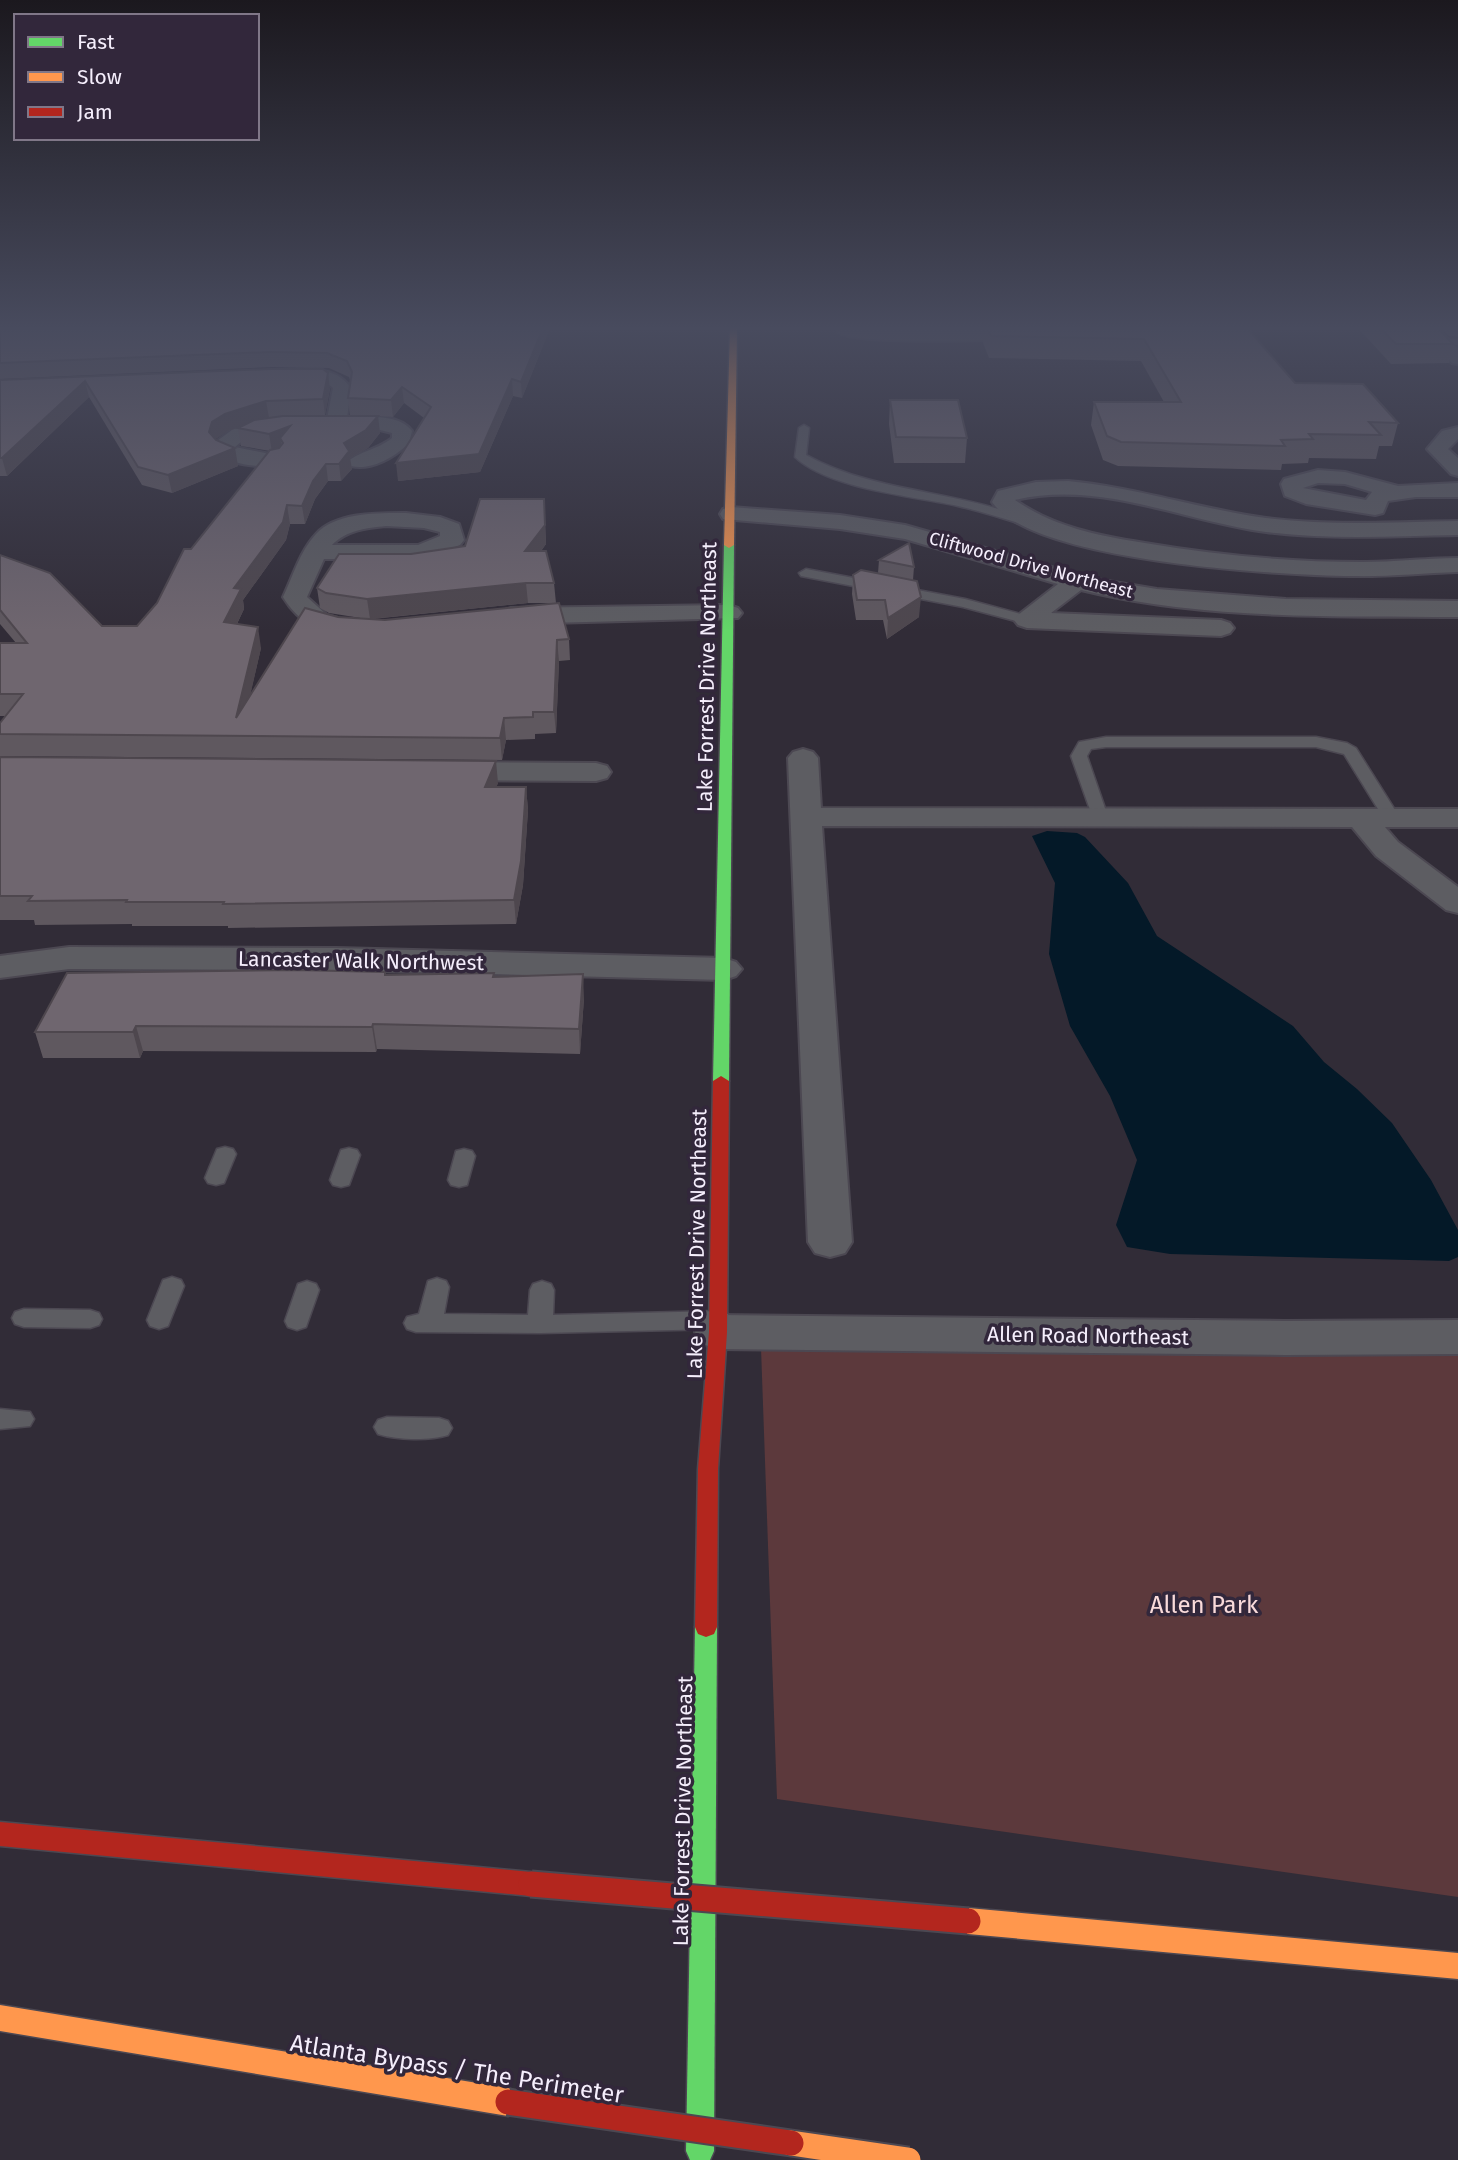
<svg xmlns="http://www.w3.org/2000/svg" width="1458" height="2160" viewBox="0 0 1458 2160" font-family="'Fira Sans',sans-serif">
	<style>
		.green { fill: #5c393c }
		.water { fill: #041928 }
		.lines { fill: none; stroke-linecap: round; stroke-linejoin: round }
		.lane-casing { stroke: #4c4852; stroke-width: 3 }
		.street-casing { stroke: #4c4852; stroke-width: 4 }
		.fast-casing { stroke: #4c4852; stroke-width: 3 }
		.slow-casing { stroke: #4c4852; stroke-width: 3 }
		.jam-casing { stroke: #4c4852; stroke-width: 3 }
		.lane { fill: #5d5d62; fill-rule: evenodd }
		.street { fill: #5d5d62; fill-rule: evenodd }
		.fast { fill: #63d668; fill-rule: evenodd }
		.slow { fill: #ff974d; fill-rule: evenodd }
		.jam { fill: #b3261e; fill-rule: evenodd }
		.slow-bridge-casing { stroke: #4c4852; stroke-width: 29; stroke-linecap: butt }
		.jam-bridge-casing { stroke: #4c4852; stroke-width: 29; stroke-linecap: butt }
		.slow-bridge { stroke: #ff974d; stroke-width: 25 }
		.jam-bridge { stroke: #b3261e; stroke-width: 25 }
		.wall { fill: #5f585f; fill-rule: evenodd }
		.shaded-wall { fill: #4e474e }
		.building { fill: #6f666f; stroke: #4e474e; stroke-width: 2 }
		.labels { text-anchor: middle; stroke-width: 7; stroke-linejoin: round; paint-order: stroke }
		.far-street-label { font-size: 18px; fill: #f5eefc; stroke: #32273b }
		.street-label { font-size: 21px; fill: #f5eefc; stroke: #32273b }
		.near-park-label { font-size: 24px; fill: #f9dada; stroke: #32273b }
		.near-street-label { font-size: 24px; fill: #f5eefc; stroke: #32273b }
	</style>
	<rect width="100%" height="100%" fill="#312c37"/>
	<path class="green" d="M 761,1348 L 1458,1356 L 1458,1897 L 777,1799 Z"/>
	<path class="water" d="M 1047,831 L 1077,833 L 1085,837 L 1128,883 L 1157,936 L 1293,1026 L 1324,1062 L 1357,1089 L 1392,1123 L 1431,1180 L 1458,1230 L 1458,1257 L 1449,1261 L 1170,1254 L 1127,1247 L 1116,1225 L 1137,1160 L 1110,1096 L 1070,1026 L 1049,954 L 1055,883 L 1032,836 Z"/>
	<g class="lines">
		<g class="lane-casing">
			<g id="lane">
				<path d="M 1440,339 L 1458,339 L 1458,345 L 1437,344 L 1435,342 Z"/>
				<path d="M 804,425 L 809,428 L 806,455 C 868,489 937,490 1002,510 C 1015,514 1033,516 1042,524 L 1036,528 C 1010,521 985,512 958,506 C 913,496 829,489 795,457 L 799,428 Z"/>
				<path d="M 806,569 L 965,599 L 1032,617 L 1034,620 L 1027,624 L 963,607 L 801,576 L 799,573 Z"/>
				<path d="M 1106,737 L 1316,737 L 1347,743 L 1356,748 L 1400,818 L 1398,822 L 1386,822 L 1344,754 L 1316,747 L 1106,747 L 1091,749 L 1087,756 L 1108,817 L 1106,821 L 1094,821 L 1071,756 L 1079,742 Z"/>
				<path d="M 225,1147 L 233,1149 L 236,1154 L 224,1183 L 216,1185 L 208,1183 L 205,1178 L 217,1149 Z"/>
				<path d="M 349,1148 L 357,1150 L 360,1155 L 349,1185 L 341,1187 L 333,1185 L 330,1180 L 341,1150 Z"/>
				<path d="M 464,1149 L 472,1151 L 475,1156 L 467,1185 L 459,1187 L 451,1185 L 448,1180 L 456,1151 Z"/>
				<path d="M 172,1277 L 181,1280 L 184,1286 L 168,1326 L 159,1329 L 150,1326 L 147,1320 L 163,1280 Z"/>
				<path d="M 437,1278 L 446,1281 L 449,1287 L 444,1314 L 528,1315 L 530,1290 L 533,1284 L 542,1281 L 551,1284 L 554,1290 L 553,1315 L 719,1311 L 728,1314 L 731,1320 L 728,1326 L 719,1329 L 540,1333 L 416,1332 L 407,1329 L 404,1323 L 407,1317 L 419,1314 L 428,1281 Z"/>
				<path d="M 307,1281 L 316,1284 L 319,1290 L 306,1327 L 297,1330 L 288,1327 L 285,1321 L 298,1284 Z"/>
				<path d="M 24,1309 L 90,1310 L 99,1313 L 102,1319 L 99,1325 L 90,1328 L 24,1327 L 15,1324 L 12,1318 L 15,1312 Z"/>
				<path d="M 0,1409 L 30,1412 L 34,1419 L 30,1426 L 0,1429 Z"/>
				<path d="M 387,1417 L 439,1418 L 448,1421 L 452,1428 L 448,1435 C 429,1441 397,1440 378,1434 L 374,1427 L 378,1420 Z"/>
			</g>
		</g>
		<g class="street-casing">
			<g id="street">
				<path d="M 841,328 L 1034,329 L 1043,334 L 1034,339 C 1006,339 851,346 838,332 Z"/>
				<path d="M 1418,328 L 1436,328 L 1458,349 L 1458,364 L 1452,363 Z"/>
				<path d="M 311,369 C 329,371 341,374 351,388 L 347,418 C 367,417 399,413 412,431 L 409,443 C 395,457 371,471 351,466 L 348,462 C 355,453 379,449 392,438 L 392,433 L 380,430 L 329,428 L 326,424 L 333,388 L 331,386 C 312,376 276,388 266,376 L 275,370 Z"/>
				<path d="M 292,420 L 299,422 L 302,426 L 299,430 L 248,436 L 235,447 L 280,456 L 283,460 L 280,464 C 263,469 226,465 215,450 L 217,441 L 236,427 Z"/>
				<path d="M 1458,427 L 1458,439 L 1448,449 L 1458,458 L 1458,476 L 1451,474 L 1427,449 L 1442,431 Z"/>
				<path d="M 1318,470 L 1345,472 L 1398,486 L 1458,483 L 1458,497 L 1416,497 L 1388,501 L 1383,513 L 1375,515 L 1306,504 L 1285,496 L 1281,484 L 1284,479 ZM 1318,483 L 1345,484 L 1372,492 L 1366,500 L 1303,488 Z"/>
				<path d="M 1068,481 C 1135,487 1199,509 1266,518 C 1330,526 1394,522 1458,521 L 1458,535 C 1394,536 1330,540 1266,532 C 1183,521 1100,480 1015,500 C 1054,527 1099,536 1145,543 C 1216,555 1290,562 1362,562 C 1394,562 1426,558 1458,558 L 1458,572 C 1422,573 1387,577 1351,576 C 1279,575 1033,562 992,502 L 998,491 L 1036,482 Z"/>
				<path d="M 731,507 L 840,515 L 905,525 L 1090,578 L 1157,589 L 1286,599 L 1458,601 L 1458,617 C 1333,616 1203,620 1081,590 L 1051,613 L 1221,620 L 1230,623 L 1234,628 L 1230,633 L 1221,636 L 1027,628 L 1018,625 L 1014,620 L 1018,615 L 1058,584 L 905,539 L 840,529 L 723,519 L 720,514 L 723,509 Z"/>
				<path d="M 406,513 L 440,517 L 459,524 L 464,540 L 460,545 L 421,559 L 324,559 L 307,597 L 327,615 L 359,624 L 363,629 L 359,634 C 328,642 298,622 283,597 C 293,576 300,551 316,534 C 336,512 379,513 406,513 ZM 386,526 L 424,528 L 440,532 L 440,536 L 418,545 L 332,545 C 347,530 366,528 386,526 Z"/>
				<path d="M 729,605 L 738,608 L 742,613 L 738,618 L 511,624 L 502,621 L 498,616 L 502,611 L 511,608 Z"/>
				<path d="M 803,749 L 813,752 L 818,758 L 821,808 L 1458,809 L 1458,827 L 1385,827 L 1398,842 L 1458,887 L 1458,913 L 1446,910 L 1376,856 L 1352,827 L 822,826 L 852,1242 L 845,1253 L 830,1257 L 815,1253 L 808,1242 L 788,758 L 793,752 Z"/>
				<path d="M 447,762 L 596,763 L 607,766 L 611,772 L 607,778 L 596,781 L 447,780 L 436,777 L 432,771 L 436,765 Z"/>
				<path d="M 69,947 L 337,948 L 724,958 L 736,962 L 742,969 L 736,976 L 724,980 L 337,970 L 69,969 L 0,978 L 0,956 Z"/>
				<path d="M 718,1315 L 1285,1321 L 1458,1320 L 1458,1354 L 1285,1355 L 718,1349 L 702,1344 L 695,1332 L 702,1320 Z"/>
			</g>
		</g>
		<g class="fast-casing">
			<g id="fast">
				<path d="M 729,542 L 734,545 L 729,1081 L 721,1086 L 713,1081 L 724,545 Z"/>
				<path d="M 706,1617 L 714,1620 L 717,1627 L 714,2151 L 710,2160 L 690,2160 L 686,2151 L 695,1627 L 698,1620 Z"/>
			</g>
		</g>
		<g class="slow-casing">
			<g id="slow">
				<path d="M 730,328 L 737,328 L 734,545 L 729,548 L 724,545 Z"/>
				<path d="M 968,1908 L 1458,1953 L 1458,1979 L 968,1934 L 959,1930 L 955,1921 L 959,1912 Z"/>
				<path d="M 0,2005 L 508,2088 L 518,2092 L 522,2102 L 518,2112 L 508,2116 L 0,2031 Z"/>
			</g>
		</g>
		<g class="jam-casing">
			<g id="jam">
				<path d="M 721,1076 L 729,1081 L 727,1332 L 718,1469 L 717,1627 L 714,1634 L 706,1637 L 698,1634 L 695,1627 L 698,1469 L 709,1332 L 713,1081 Z"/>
				<path d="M 0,1822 L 531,1872 L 540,1875 L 544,1884 L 540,1893 L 531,1896 L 0,1846 Z"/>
			</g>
		</g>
		<use href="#lane" class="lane"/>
		<use href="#street" class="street"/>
		<use href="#fast" class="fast"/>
		<use href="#slow" class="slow"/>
		<use href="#jam" class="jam"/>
		<g class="slow-bridge-casing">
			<path id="slow-bridge" d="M 791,2143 L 908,2160"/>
		</g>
		<g class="jam-bridge-casing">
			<g id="jam-bridge">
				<path d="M 531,1884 L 968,1921"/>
				<path d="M 508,2102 L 791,2143"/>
			</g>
		</g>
		<use href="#slow-bridge" class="slow-bridge"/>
		<use href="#jam-bridge" class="jam-bridge"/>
	</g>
	<g class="wall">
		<path d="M 0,328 L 550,328 L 522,398 L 513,396 L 480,472 L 398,481 L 424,418 L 404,403 L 393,417 L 378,416 L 380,433 L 368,448 L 350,458 L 352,469 L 341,481 L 328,481 L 315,499 L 305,524 L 290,524 L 286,540 L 243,600 L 244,609 L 237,624 L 261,648 L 250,695 L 338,617 L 367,619 L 329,613 L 320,608 L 317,588 L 411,554 L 465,546 L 544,499 L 546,544 L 541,551 L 554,583 L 556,603 L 569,639 L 570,660 L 559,661 L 556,733 L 535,734 L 535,739 L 506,740 L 502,760 L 0,756 L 0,723 L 6,716 L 0,716 L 0,643 L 16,643 L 0,624 L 0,555 L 102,626 L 137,626 L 157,603 L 191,549 L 270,451 L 241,446 L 238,428 L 243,426 L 228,431 L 215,439 L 235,448 L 238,466 L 172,493 L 142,485 L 89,397 L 7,476 L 0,476 L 0,380 L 271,369 L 330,389 L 325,415 L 371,416 L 350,415 L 348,398 L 350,380 L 349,377 L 329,368 L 273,367 L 0,379 ZM 528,603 L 554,603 L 385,620 L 372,619 Z"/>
		<path d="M 984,328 L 1252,328 L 1249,330 L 1295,383 L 1398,423 L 1392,446 L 1379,446 L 1376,459 L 1309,458 L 1308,463 L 1282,464 L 1281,470 L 1118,466 L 1103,460 L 1091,425 L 1094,402 L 1164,402 L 1141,361 L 989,358 L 983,343 Z"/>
		<path d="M 1358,328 L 1438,328 L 1453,344 L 1449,363 L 1391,364 Z"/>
		<path d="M 1439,328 L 1458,328 L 1458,337 L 1449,336 Z"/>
		<path d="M 890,400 L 967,438 L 965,463 L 894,463 L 889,424 Z"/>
		<path d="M 879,560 L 914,567 L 913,580 L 919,617 L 887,639 L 883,620 L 856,620 L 852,594 L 853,575 L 878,573 Z"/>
		<path d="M 0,757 L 498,783 L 496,787 L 526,787 L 528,810 L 523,885 L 516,924 L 228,928 L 228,926 L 132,926 L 132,924 L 35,925 L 34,920 L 0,920 Z"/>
		<path d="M 385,972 L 386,975 L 494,977 L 584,998 L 580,1054 L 377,1049 L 376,1052 L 143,1051 L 140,1058 L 43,1058 L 35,1032 Z"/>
	</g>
	<g class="shaded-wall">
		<path d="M 543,328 L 550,328 L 522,398 L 521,382 Z"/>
		<path d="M 328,373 L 330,389 L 325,415 L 323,399 Z"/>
		<path d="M 512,379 L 513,396 L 480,472 L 398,481 L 396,463 Z"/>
		<path d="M 85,381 L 89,397 L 7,476 L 2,458 Z"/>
		<path d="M 402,387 L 404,403 L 393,417 L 391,400 Z"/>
		<path d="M 266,401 L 269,418 L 228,431 L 216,439 L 209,432 L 212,422 L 225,414 Z"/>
		<path d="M 378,416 L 380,433 L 368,448 L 350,458 L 352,469 L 341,481 L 339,464 L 344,443 Z"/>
		<path d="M 290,426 L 280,438 L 282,448 L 272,452 L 269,434 Z"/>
		<path d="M 235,448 L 238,466 L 172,493 L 168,475 Z"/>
		<path d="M 326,464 L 328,481 L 315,499 L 305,524 L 302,506 L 313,481 Z"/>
		<path d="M 544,499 L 546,544 L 527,570 L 525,551 Z"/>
		<path d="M 287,505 L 290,524 L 286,540 L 243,600 L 244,609 L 228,642 L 224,622 L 234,588 Z"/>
		<path d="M 526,583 L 528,603 L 370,619 L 367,599 Z"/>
		<path d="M 921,597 L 919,617 L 887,639 L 888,618 Z"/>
		<path d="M 258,627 L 261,648 L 241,736 L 236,718 Z"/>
		<path d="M 557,640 L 559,661 L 556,733 L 554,712 Z"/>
		<path d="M 504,718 L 506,740 L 502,760 L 500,738 Z"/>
		<path d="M 496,761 L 498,783 L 488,810 L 485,787 Z"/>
		<path d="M 526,787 L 528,810 L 523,885 L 516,924 L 514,900 Z"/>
		<path d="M 583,974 L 584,998 L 580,1054 L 579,1029 Z"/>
		<path d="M 373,1024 L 377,1049 L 376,1052 L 372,1027 Z"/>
		<path d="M 136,1026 L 143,1051 L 140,1058 L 133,1032 Z"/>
	</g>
	<g class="building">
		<path d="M 0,328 L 543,328 L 521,382 L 512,379 L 479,454 L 396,463 L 431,407 L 402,387 L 391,400 L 348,398 L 352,372 L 347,361 L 327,353 L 270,352 L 0,363 Z"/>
		<path d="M 987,328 L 1247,328 L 1295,383 L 1363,384 L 1398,423 L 1369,422 L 1381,435 L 1309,434 L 1313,439 L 1281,440 L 1285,446 L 1121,442 L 1107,436 L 1094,402 L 1181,402 L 1144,339 L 991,336 Z"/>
		<path d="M 1380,328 L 1438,328 L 1453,344 L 1396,344 Z"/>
		<path d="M 271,369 L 323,369 L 328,373 L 323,399 L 266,401 L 225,414 L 212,422 L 209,432 L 216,440 L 235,448 L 168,475 L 138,467 L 85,381 L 2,458 L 0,458 L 0,380 Z"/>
		<path d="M 890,400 L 958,400 L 967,438 L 896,437 Z"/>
		<path d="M 283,416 L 378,416 L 366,430 L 344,443 L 349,451 L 339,464 L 326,464 L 313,481 L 302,506 L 287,505 L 283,522 L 234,588 L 241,589 L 224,622 L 258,627 L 236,718 L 305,608 L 338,617 L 385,620 L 559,603 L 569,639 L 557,640 L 554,712 L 533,712 L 533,717 L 504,718 L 500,738 L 0,734 L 0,723 L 23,694 L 0,694 L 0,643 L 27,643 L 0,610 L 0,555 L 50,573 L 102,626 L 137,626 L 157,603 L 184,549 L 191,549 L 270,450 L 279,448 L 283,443 L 280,438 L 290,426 L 269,434 L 238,428 L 254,420 Z"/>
		<path d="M 480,499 L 544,499 L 545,525 L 525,551 L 546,551 L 554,583 L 526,583 L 367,599 L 326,593 L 317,588 L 339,554 L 411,554 L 465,546 Z"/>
		<path d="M 909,543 L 914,567 L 879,560 Z"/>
		<path d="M 861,570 L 917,581 L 921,597 L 888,618 L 885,600 L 857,600 L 853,575 Z"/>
		<path d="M 0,757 L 496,761 L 485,787 L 526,787 L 521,861 L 514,900 L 223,904 L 224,902 L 126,902 L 127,900 L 28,901 L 32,896 L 0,896 Z"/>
		<path d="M 296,970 L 385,972 L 385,975 L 494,973 L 493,977 L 583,974 L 579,1029 L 373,1024 L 372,1027 L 136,1026 L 133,1032 L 35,1032 L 67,973 Z"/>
	</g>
	<linearGradient id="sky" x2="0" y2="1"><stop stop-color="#1b181e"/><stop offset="0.52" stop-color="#484b5e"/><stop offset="1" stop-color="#484b5e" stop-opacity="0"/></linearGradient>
	<rect width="1458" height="631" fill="url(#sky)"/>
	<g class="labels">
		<g class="far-street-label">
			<text transform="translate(1031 565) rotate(15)" y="6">Cliftwood Drive Northeast</text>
		</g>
		<g class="street-label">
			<text transform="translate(707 677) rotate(-89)" y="7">Lake Forrest Drive Northeast</text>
			<text transform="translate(361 961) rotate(1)" y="7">Lancaster Walk Northwest</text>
			<text transform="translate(697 1244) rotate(-89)" y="7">Lake Forrest Drive Northeast</text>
			<text transform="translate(1088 1336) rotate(1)" y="7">Allen Road Northeast</text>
			<text transform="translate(683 1811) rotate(-89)" y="7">Lake Forrest Drive Northeast</text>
		</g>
		<g class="near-park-label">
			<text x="1204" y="1613">Allen Park</text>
		</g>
		<g class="near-street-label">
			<text transform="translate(457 2069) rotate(9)" y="8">Atlanta Bypass / The Perimeter</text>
		</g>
	</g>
	<rect x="14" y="14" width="245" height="126" fill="#32273b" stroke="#807788" stroke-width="2"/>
	<rect x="28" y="37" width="35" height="10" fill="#63d668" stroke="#807788" stroke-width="2"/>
	<text x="77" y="49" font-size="21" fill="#f5eefc">Fast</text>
	<rect x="28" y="72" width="35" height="10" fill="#ff974d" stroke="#807788" stroke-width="2"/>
	<text x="77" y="84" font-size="21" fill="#f5eefc">Slow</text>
	<rect x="28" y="107" width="35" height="10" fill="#b3261e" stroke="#807788" stroke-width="2"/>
	<text x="77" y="119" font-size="21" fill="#f5eefc">Jam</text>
</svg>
